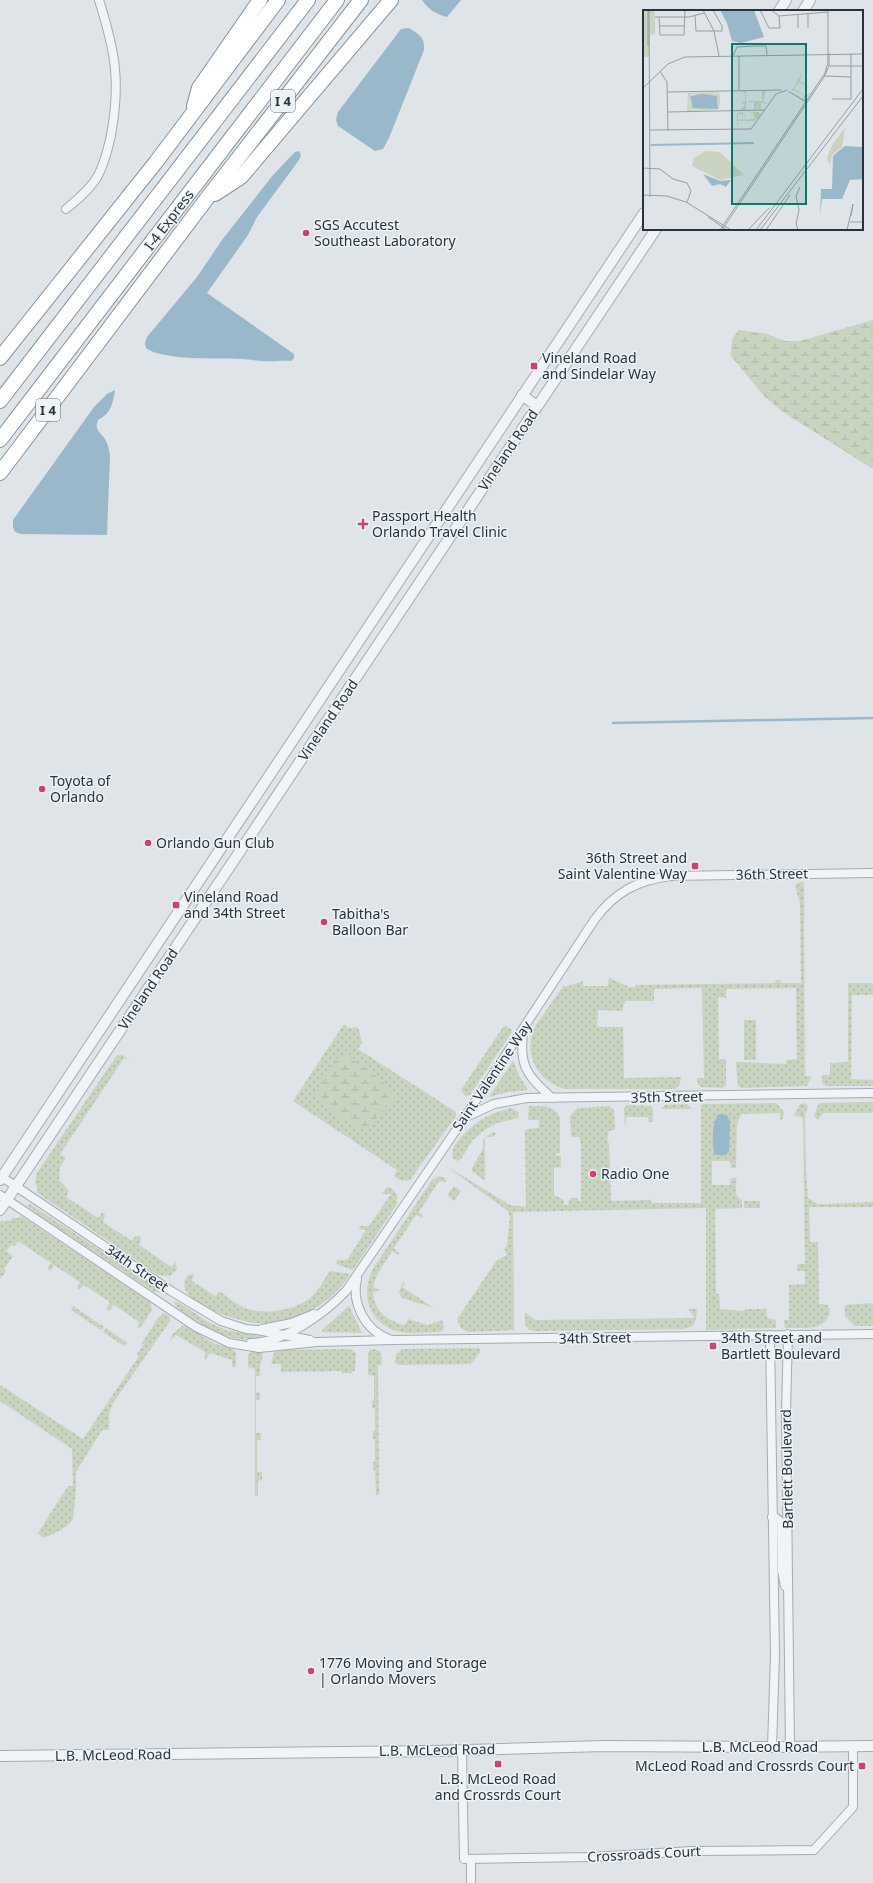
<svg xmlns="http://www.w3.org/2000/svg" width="873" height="1883" viewBox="0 0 873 1883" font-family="'Noto Sans',sans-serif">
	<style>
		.grass { fill: url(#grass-dots) }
		.wetland { fill: url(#wetland-marsh) }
		.water { fill: #99b8c9 }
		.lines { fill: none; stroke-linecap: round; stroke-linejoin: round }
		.stream { stroke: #99b8c9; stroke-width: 2.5 }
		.minor-casing { stroke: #a4acb2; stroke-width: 10 }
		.tertiary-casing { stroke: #a4acb2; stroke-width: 12 }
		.motorway-casing { stroke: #86949f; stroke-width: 16 }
		.minor { stroke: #f1f4f7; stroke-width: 8 }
		.tertiary { stroke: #f1f4f7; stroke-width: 10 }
		.motorway { stroke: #fff; stroke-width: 14 }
		.poi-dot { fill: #d1406e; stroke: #eef3f6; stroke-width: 1.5 }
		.labels { text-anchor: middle; stroke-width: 3; stroke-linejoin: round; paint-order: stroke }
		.shield { fill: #eef3f6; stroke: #636d77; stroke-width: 1 }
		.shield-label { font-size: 13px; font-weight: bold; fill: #273440 }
		.street-label { font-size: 14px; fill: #273440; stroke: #eef3f6 }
		.poi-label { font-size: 14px; fill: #273440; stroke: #eef3f6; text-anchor: start }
		.inset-river { fill: none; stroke: #99b8c9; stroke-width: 2 }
		.inset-road { fill: none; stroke: #959ea5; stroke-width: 1 }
		.view { fill: #0f766e; fill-opacity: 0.15; stroke: #0f766e; stroke-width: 2 }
		.inset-edge { fill: none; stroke: #273440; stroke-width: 2 }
	</style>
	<defs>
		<pattern id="grass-dots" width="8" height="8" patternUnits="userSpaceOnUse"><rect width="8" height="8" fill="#c8d3c0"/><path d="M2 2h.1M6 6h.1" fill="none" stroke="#acb6a6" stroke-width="1.8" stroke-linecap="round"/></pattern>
		<pattern id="wetland-marsh" width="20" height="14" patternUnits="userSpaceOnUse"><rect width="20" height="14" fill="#c8d3c0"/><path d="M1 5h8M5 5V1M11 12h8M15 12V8" fill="none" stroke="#acb6a6"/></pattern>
	</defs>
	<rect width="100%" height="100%" fill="#dfe4e8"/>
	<g class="grass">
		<path d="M 803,882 L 804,885 L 805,1076 L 812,1076 L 807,1086 L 741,1088 L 738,1086 L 736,1062 L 786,1064 L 786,1060 L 797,1059 L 796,988 L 726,989 L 726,998 L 718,997 L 719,1059 L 726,1059 L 726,1085 L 723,1088 L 701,1087 L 698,1085 L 697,1078 L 704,1078 L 702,988 L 654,989 L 654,1001 L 625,1001 L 625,1004 L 623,1004 L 623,1011 L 598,1010 L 597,1027 L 623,1027 L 624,1078 L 681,1077 L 680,1084 L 675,1089 L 564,1089 C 536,1080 522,1052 536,1025 L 568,979 L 564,985 L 565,987 L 583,981 L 583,986 L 608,986 L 609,978 L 629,987 L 635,987 L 635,985 L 775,983 L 776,980 L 780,980 L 781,983 L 801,983 L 800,903 L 795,886 L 797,883 Z"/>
		<path d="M 848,983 L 873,983 L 873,995 L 852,995 L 851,1079 L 873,1080 L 873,1086 L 827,1086 L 822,1083 L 822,1075 L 830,1075 L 830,1063 L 848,1062 Z"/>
		<rect x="744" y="1020" width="12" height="40"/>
		<path d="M 344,1024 L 348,1028 L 356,1027 L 359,1030 L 362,1043 L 358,1049 L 456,1112 L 456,1116 L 410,1180 C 404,1182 398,1180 394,1176 L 397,1170 L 293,1101 Z"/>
		<path d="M 506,1026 L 511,1029 L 512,1032 L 470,1095 L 465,1096 L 461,1090 L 503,1027 Z"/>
		<path d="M 117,1055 L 122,1055 L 131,1061 L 124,1058 L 60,1154 L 66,1158 L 60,1167 L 59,1180 L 69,1191 L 66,1197 L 98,1218 L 102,1213 L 105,1214 L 103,1222 L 132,1241 L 135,1236 L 140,1236 L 141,1239 L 139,1245 L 171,1267 L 176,1262 L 177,1269 L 170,1276 L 158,1275 L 36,1192 L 38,1191 L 35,1182 L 37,1173 Z"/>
		<path d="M 513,1061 L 519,1075 L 528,1090 L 508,1092 L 489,1097 Z"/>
		<path d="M 873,1102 L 873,1113 L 823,1113 L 818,1120 L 814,1116 L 819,1103 Z"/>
		<path d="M 776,1103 L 784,1112 L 782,1120 L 780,1120 L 780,1113 L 741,1114 L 737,1124 L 736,1168 L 731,1168 L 730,1161 L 712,1161 L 712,1185 L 730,1185 L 731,1178 L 736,1178 C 738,1187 732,1194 742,1200 L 742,1208 L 715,1209 L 716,1294 L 719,1294 L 720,1309 L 742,1311 L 746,1309 L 766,1309 L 767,1318 L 776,1320 L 776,1328 L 706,1330 L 706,1208 L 513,1212 L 514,1330 L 469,1332 L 461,1328 L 457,1319 L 497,1260 L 507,1255 L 505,1250 L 503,1251 L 507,1245 L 510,1217 L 508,1211 L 446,1166 L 510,1205 L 526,1207 L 525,1131 L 528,1129 L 539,1128 L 539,1120 L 528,1120 L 529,1106 C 542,1106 555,1104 560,1118 L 560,1153 L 556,1153 L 555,1155 L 561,1156 L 561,1167 L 554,1168 L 554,1195 L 564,1200 L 564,1205 L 568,1205 L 569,1200 L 572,1198 L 578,1198 L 578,1201 L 581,1201 L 581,1143 L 579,1137 L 571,1137 L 570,1116 L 577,1108 L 609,1106 L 614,1110 L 615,1130 L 609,1131 L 607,1142 L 609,1143 L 611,1201 L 648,1200 L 650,1199 L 651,1203 L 701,1203 L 701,1106 L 703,1104 Z"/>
		<path d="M 804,1103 L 808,1106 L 805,1115 L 806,1173 L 808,1198 L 817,1204 L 825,1204 L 873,1202 L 873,1207 L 809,1207 L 810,1242 L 818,1242 L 819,1304 L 828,1305 C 830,1309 830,1312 828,1317 C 821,1332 798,1327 785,1328 L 784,1320 L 789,1320 L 789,1285 L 805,1284 L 805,1271 L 798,1271 L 797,1268 L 798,1264 L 805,1264 L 803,1118 L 794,1115 L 800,1104 Z"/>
		<path d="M 687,1104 L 692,1109 L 661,1109 L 665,1105 Z"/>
		<path d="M 627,1105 L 650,1106 L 653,1108 L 653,1122 L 649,1122 L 648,1117 L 626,1117 L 625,1128 L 624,1109 Z"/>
		<path d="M 511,1108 L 519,1112 L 518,1118 L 497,1123 L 486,1129 L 473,1140 L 461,1159 L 457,1161 L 453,1158 C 451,1151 454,1146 458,1141 C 472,1123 489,1113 511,1108 Z"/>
		<path d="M 493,1132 L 496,1133 L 493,1137 L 485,1137 L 485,1181 L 472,1171 L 472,1168 L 483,1149 L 483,1139 Z"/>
		<path d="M 439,1176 L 446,1179 L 446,1182 L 439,1181 L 419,1212 L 423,1216 L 423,1218 L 416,1215 L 394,1248 L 400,1254 L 397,1254 L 392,1251 L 377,1275 L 373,1287 L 380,1290 L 373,1292 C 374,1311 387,1321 405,1325 L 408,1319 L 428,1325 L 442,1320 L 444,1328 L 440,1332 C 426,1332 410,1335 397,1331 C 367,1323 360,1291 374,1267 L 432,1180 Z"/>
		<path d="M 454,1186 L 461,1191 L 454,1201 L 448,1196 L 449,1192 Z"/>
		<path d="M 390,1187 L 397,1194 L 397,1204 L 353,1270 L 336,1264 L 337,1260 L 347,1260 L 366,1230 L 359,1229 L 360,1226 L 369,1226 L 391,1194 L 382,1194 L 386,1188 Z"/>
		<rect x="744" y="1201" width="16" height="7"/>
		<path d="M 30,1204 L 156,1287 L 160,1293 L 155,1292 L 148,1288 L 39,1215 L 28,1206 L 27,1204 Z"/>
		<path d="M 21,1216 L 150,1302 L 152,1310 L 141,1327 L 137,1328 L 139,1322 L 114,1305 L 110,1310 L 107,1310 L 107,1307 L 110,1302 L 84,1285 L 79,1290 L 77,1288 L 80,1282 L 54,1265 L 51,1270 L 48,1270 L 48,1268 L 51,1263 L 18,1241 L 15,1246 L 11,1245 L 6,1251 L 13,1256 L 4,1269 L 6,1271 L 0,1279 L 0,1222 L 2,1220 L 5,1222 L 8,1220 L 10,1221 L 12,1218 L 19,1218 Z"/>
		<path d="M 330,1271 L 350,1274 C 331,1306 293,1325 257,1323 C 238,1322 168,1302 188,1275 L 194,1274 L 192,1281 L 215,1296 L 219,1291 C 228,1297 238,1306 248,1309 C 266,1315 298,1310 312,1296 C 320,1289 324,1279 330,1271 Z"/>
		<path d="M 403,1282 L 405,1283 L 402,1287 L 434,1308 L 402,1298 L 399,1292 Z"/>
		<path d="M 174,1302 L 180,1303 L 208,1322 L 226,1330 L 266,1337 C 238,1346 213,1332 189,1316 C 184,1312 176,1308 174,1302 Z"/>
		<path d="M 873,1303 L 873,1326 L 855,1326 L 845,1316 L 845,1305 Z"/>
		<path d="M 73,1306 L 104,1327 L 101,1330 L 71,1310 Z"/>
		<path d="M 349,1306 L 362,1333 L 322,1332 L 322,1330 Z"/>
		<path d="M 688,1309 L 697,1309 L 696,1319 L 693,1326 L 685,1329 L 534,1331 L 528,1329 L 525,1324 L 525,1312 L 535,1320 L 695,1318 Z"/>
		<path d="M 164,1313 L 170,1317 L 170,1321 L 113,1403 L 109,1414 L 109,1430 L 102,1430 L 76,1472 L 76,1490 L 73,1519 C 67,1529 53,1534 43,1538 L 38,1533 L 68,1486 L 73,1486 L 72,1449 L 0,1401 L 0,1385 L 83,1439 L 139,1356 L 137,1354 L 143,1345 L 142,1343 L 158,1318 Z"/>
		<path d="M 182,1326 C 191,1326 206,1340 216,1344 C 223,1346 231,1347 236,1352 L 236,1367 L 232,1367 L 232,1360 L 210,1353 L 205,1360 L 205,1352 L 176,1335 L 170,1341 L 172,1335 Z"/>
		<path d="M 106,1328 L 127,1343 L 124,1346 L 103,1332 Z"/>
		<path d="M 477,1348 L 480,1349 L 480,1352 L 471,1364 L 399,1365 L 395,1363 L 396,1354 L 402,1349 Z"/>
		<path d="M 348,1349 L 352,1350 L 356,1354 L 355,1370 L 351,1373 L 342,1373 L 341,1371 L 281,1372 L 281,1364 L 271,1364 L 274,1353 L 277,1350 Z"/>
		<path d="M 375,1349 L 381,1352 L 382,1365 L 378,1365 L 379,1495 L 376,1495 L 375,1470 L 373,1470 L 373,1462 L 375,1462 L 375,1439 L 373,1439 L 373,1431 L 375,1431 L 375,1409 L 372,1408 L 372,1401 L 374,1400 L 374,1376 L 368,1375 L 368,1354 L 370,1350 Z"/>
		<path d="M 252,1351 L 261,1351 L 263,1354 L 260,1367 L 260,1376 L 256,1376 L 256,1392 L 260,1393 L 260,1400 L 256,1400 L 256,1433 L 261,1433 L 261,1440 L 257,1440 L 257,1472 L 262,1472 L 262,1480 L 258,1481 L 258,1496 L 255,1496 L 255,1369 L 248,1367 L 248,1355 Z"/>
	</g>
	<g class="wetland">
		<path d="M 873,320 L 873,469 L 783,412 L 764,396 L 731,356 L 732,339 L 739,330 L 768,334 L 784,341 L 800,341 Z"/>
		<path d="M 344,1055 C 358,1061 393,1085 395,1100 L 386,1106 L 375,1120 L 365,1129 C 352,1128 322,1107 316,1096 C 319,1085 333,1057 344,1055 Z"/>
	</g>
	<g class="water">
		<path d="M 422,0 L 461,0 L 447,17 C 437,15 428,9 422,0 Z"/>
		<path d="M 409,28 C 419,34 425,37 424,50 L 389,138 L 383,149 L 375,151 L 338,126 L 336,120 L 338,112 L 401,29 Z"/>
		<path d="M 299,151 L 301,155 L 299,160 L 257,217 L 248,235 L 207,293 L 294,354 L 294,358 L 291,361 C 281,360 273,362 263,361 C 256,361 249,359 242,359 C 219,358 163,361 146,348 L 145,343 L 147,337 L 197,277 L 222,240 L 273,175 L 295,152 Z"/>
		<path d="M 115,390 C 113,403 111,414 98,420 C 94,430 100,432 105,439 C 108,444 109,449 110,455 L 107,535 L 21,534 L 15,532 L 13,527 L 13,520 L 94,407 L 107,394 Z"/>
		<path d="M 719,1114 L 727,1115 L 730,1122 L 729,1151 C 726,1157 721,1156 715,1154 C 711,1146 712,1120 719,1114 Z"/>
	</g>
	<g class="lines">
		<path class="stream" d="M 613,723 L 873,718"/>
		<g class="minor-casing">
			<g id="minor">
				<path d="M 66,209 C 77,200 88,191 96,179 C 104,166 108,149 111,135 C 121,81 115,51 99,0"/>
				<path d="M 523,1032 C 519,1067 527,1075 552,1098"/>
				<path d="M 466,1117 L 494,1104 L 527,1098 L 873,1093"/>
				<path d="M 2,1177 L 171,1291 L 221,1321 L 246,1329 L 257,1330 L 310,1340"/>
				<path d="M 0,1195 L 196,1327 L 229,1343 L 259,1348 L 317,1342 L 393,1340 L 873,1334"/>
				<path d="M 357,1279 C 351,1303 365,1330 389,1339"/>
				<path d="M 262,1329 L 292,1323 L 314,1314"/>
				<path d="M 788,1334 L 786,1411 L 790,1747"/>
				<path d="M 770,1335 L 775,1656 L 772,1747"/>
				<path d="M 251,1343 C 284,1343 325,1313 346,1291 L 465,1117 L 595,919 C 615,892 638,880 671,876 L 873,873"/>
				<path d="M 772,1517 L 776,1518 L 781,1522 L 782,1571 L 785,1586"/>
				<path d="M 462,1750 L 464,1859 L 592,1857 L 692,1851 L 814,1850 L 853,1807 L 853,1746"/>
				<path d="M 471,1859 L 471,1883"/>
			</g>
		</g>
		<g class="tertiary-casing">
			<g id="tertiary">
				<path d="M 779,11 L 786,0"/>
				<path d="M 803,11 L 810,0"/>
				<path d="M 522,395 L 537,406"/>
				<path d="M 0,1180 L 644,213"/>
				<path d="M 0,1210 L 656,229"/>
				<path d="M 0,1756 L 433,1751 L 604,1746 L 772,1747 L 873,1746"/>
			</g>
		</g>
		<g class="motorway-casing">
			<g id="motorway">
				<path d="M 194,106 L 199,88 L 260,0"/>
				<path d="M 215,194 L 241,177 L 391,0"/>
				<path d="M 0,358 L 156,162 L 278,0"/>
				<path d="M 0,401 L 308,0"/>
				<path d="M 0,440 L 337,0"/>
				<path d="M 0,473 L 205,201 L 361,0"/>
			</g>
		</g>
		<use href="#minor" class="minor"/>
		<use href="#tertiary" class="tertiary"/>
		<use href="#motorway" class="motorway"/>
	</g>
	<g class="poi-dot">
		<circle cx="306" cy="233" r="4"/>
		<rect x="530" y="362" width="8" height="8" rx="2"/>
		<path d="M361 518h4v4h4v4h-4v4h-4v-4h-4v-4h4z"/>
		<circle cx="42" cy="789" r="4"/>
		<circle cx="148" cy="843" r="4"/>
		<rect x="691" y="862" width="8" height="8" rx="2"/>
		<rect x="172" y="901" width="8" height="8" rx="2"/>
		<circle cx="324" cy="922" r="4"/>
		<circle cx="593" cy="1174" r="4"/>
		<rect x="709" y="1342" width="8" height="8" rx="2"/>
		<circle cx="311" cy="1671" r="4"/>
		<rect x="494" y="1760" width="8" height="8" rx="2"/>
		<rect x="858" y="1762" width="8" height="8" rx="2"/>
	</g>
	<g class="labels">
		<g class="shield">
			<rect x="271" y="90" width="24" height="22" rx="3"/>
			<rect x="36" y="399" width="24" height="22" rx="3"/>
		</g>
		<g class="shield-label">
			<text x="283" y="106">I 4</text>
			<text x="48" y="415">I 4</text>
		</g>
		<g class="street-label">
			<text transform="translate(169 220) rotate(-53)" y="5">I-4 Express</text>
			<text transform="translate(508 450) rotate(-56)" y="5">Vineland Road</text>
			<text transform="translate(328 720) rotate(-56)" y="5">Vineland Road</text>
			<text transform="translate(772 874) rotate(-1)" y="5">36th Street</text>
			<text transform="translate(148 989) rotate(-56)" y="5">Vineland Road</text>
			<text transform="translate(492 1076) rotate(-56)" y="5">Saint Valentine Way</text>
			<text transform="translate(667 1097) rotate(-1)" y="5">35th Street</text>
			<text transform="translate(137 1268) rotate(34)" y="5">34th Street</text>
			<text transform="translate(595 1338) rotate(-1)" y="5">34th Street</text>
			<text transform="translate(787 1469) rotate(-91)" y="5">Bartlett Boulevard</text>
			<text x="760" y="1752">L.B. McLeod Road</text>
			<text transform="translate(437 1750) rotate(-1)" y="5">L.B. McLeod Road</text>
			<text transform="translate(113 1755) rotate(-1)" y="5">L.B. McLeod Road</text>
			<text transform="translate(644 1854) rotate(-3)" y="5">Crossroads Court</text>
		</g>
		<g class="poi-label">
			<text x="314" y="230">SGS Accutest<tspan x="314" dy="16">Southeast Laboratory</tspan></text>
			<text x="542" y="363">Vineland Road<tspan x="542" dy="16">and Sindelar Way</tspan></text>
			<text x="372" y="521">Passport Health<tspan x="372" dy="16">Orlando Travel Clinic</tspan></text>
			<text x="50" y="786">Toyota of<tspan x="50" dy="16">Orlando</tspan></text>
			<text x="156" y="848">Orlando Gun Club</text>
			<text x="687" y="863" text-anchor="end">36th Street and<tspan x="687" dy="16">Saint Valentine Way</tspan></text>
			<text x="184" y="902">Vineland Road<tspan x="184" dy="16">and 34th Street</tspan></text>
			<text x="332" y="919">Tabitha's<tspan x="332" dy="16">Balloon Bar</tspan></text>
			<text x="601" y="1179">Radio One</text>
			<text x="721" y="1343">34th Street and<tspan x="721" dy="16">Bartlett Boulevard</tspan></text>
			<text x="319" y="1668">1776 Moving and Storage<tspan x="319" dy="16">| Orlando Movers</tspan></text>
			<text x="854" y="1771" text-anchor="end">McLeod Road and Crossrds Court</text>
			<text x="498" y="1784" text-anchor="middle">L.B. McLeod Road<tspan x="498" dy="16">and Crossrds Court</tspan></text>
		</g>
	</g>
	<g transform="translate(643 10)">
		<rect width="220" height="220" fill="#dfe4e8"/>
		<path d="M 159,63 L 157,71 L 167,78 L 156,72 L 151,79 L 162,86 L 169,81 L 161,91 L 150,83 L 161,89 L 161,86 L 151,80 L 148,82 ZM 97,81 L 103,81 L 103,91 L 119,91 L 119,81 L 123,81 L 120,91 L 125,95 L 118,92 L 118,100 L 115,99 L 115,92 L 114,100 L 111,100 L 111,92 L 103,92 L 103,100 L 96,100 L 102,95 L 98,92 L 102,91 L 102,83 ZM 100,102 L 100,108 L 98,104 L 95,104 L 95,110 L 102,109 L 101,102 L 103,110 L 112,108 L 110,103 L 106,102 L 116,102 L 118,106 L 111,111 L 95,111 L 94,119 L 94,103 Z" fill="#c8d3c0"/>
		<path d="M 75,82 L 77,85 L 77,97 L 74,83 L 50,84 L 47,86 L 46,100 L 68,101 L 44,101 L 45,83 Z" fill="#c8d3c0"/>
		<path d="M 59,83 L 75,84 L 76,99 L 68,100 L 60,100 L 48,99 L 47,100 L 47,88 L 50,98 L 75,99 L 75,89 L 71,85 L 49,85 ZM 202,118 L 199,137 L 189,145 L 187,155 L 184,148 L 189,135 ZM 63,141 L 77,142 L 101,165 L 77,170 L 49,156 L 51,148 Z" fill="#c8d3c0"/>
		<path d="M 0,0 L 12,0 L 12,24 L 7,25 L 6,69 L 6,47 L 0,47 Z" fill="#c8d3c0"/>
		<path d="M 77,0 L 111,0 L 121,27 L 98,33 L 89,31 L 84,13 ZM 60,84 L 74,86 L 75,99 L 50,98 L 47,86 ZM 202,136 L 220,137 L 220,169 L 207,170 L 199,189 L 179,189 L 177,205 L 178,179 L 189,179 L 190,146 ZM 60,164 L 77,171 L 88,170 L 83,177 L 77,174 L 69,176 Z" fill="#99b8c9"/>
		<path class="inset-river" d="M 8,135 L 111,133"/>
		<path class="inset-road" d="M 5,0 L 5,36M 6,0 L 7,187M 60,0 L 71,21 L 76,46M 117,0 L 126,18 L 137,18 L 136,6M 128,0 L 136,6 L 185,2M 165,3 L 165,18M 155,5 L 155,18M 52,6 L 53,21 L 79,21 L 79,16 L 70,0M 12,7 L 46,7 L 61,3M 16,7 L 17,25 L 41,25 L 42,0M 16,16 L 42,16M 90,46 L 94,37 L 113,36 L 123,36 L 124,45M 96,46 L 96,80M 186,56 L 220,56M 17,61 L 24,72 L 25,121M 182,66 L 208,67M 0,78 L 25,54 L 42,47 L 220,44M 145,81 L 163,92M 24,82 L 138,80M 189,89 L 208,89 L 208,44M 25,102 L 122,100M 6,120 L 108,119 L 133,84 L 144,80M 0,158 L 17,159 L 30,169 L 44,173 L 48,181 L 44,192M 0,185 L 24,186 L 43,192 L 88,220M 65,207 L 84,220M 207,212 L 220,212M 77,220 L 182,63 L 185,52 L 185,0M 79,220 L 181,67 L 186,56 L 186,43M 105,220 L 126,198M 113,220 L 220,79M 117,220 L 220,86M 123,220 L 147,185M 155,220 L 153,214 L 156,200 L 153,186 L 157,177M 204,220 L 210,194 L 208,206"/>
		<path class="view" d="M 89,34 L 163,34 L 163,194 L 89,194 Z"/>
		<rect width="220" height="220" class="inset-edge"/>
	</g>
</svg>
